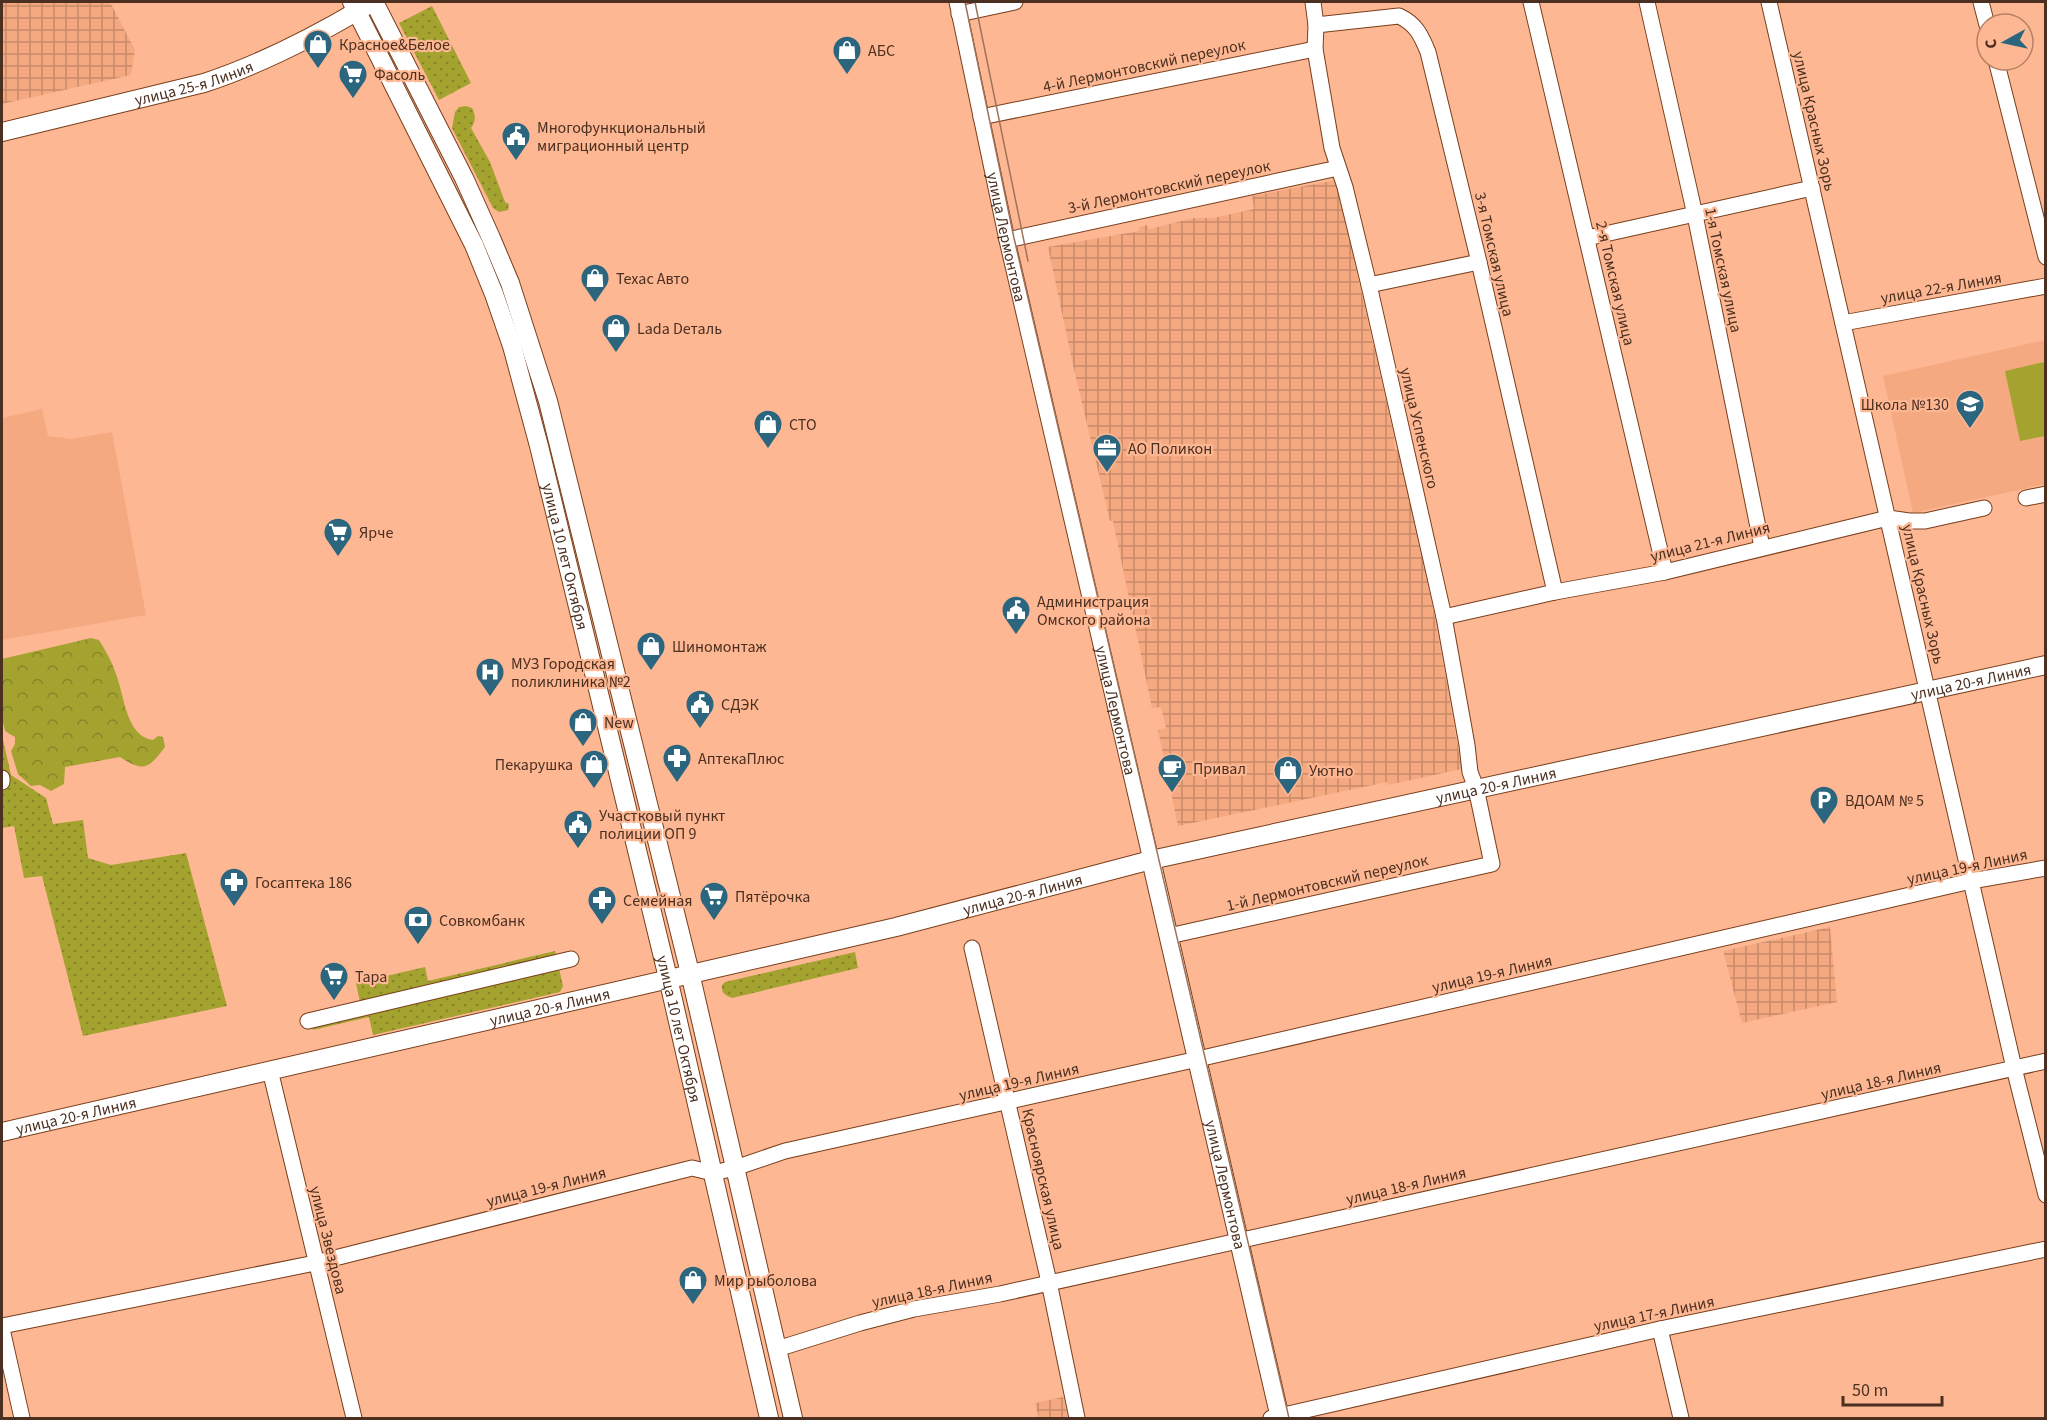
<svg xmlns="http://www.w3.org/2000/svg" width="2047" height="1420" viewBox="0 0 2047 1420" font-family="'Source Sans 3',sans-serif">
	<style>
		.built { fill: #f5a981 }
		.industrial { fill: url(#industrial-grid) }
		.green { fill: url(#green-dots) }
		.forest { fill: url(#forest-crowns) }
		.pitch { fill: #a4a330 }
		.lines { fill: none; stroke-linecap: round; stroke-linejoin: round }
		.minor-casing { stroke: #7a3e1b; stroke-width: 17 }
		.major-casing { stroke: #7a3e1b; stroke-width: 20 }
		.minor { stroke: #fff; stroke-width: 15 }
		.major { stroke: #fff; stroke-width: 18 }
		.tram { stroke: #a17158; stroke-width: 1.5 }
		.labels { text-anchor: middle; stroke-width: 4.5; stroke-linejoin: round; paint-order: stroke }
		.poi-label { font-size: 16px; fill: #4b2f20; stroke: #fdb793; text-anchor: start }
		.street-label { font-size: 16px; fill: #4b2f20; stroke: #fdb793 }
	</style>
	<defs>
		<pattern id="industrial-grid" width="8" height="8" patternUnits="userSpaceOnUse" patternTransform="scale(1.5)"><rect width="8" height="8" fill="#f5a981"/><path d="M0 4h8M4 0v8" fill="none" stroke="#c88a69"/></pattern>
		<pattern id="green-dots" width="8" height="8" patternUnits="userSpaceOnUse" patternTransform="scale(1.5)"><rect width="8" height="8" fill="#a4a330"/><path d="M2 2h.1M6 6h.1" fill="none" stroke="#888528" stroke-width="1.8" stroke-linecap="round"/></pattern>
		<pattern id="forest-crowns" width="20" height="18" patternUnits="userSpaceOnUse" patternTransform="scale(1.5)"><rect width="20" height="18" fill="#a4a330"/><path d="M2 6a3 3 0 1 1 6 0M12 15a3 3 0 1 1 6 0" fill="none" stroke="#888528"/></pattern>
	</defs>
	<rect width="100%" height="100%" fill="#fdb793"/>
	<g class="built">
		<path d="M 2045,340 L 2045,484 L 1913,513 L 1883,376 Z"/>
		<path d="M 42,409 L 48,436 L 72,439 L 112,432 L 146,615 L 2,640 L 2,418 Z"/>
	</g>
	<g class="industrial">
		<path d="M 2,2 L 110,2 L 135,50 L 131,75 L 2,104 Z"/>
		<path d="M 1336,180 L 1394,436 L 1395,450 L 1401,450 L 1417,518 L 1462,769 L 1388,785 L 1387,782 L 1178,826 L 1158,730 L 1166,728 L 1161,707 L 1152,708 L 1113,521 L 1110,521 L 1073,365 L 1048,247 L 1139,231 L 1139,227 L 1147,225 L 1149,229 L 1194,218 L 1213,218 L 1254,209 L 1252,196 Z"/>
		<path d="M 1830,927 L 1837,1002 L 1742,1023 L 1723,951 Z"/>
		<path d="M 1063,1397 L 1068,1418 L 1039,1418 L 1035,1403 Z"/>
	</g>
	<g class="green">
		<path d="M 432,6 L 471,83 L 439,100 L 399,23 Z"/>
		<path d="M 466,106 L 472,108 C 476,116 476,121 471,128 L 490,162 L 505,202 L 509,204 L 508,210 L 499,212 L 493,208 L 452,128 L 455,112 L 459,107 Z"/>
		<path d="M 2,735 L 11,775 L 46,798 L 53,824 L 83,820 L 88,858 L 111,865 L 186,853 L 227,1006 L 83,1036 L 42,876 L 24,878 L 14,826 L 2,828 Z"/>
		<path d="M 555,951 L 563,986 L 560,992 L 373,1035 L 369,1017 L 313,1030 L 309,1014 L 360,1002 L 356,983 L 425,967 L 428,981 Z"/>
		<path d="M 855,952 L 858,968 L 732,998 C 725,995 721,993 722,985 L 725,982 Z"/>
	</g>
	<path class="forest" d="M 91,638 L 99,640 C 106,651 112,662 116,674 C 124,694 126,737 153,740 L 158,736 L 163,737 L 165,747 C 149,768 144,773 120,757 L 65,767 L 64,784 L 51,791 L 40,785 L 31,786 L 18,774 L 11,751 L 15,744 L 15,737 L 5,731 L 2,718 L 2,659 Z"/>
	<path class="pitch" d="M 2044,362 L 2046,370 L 2045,436 L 2020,441 L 2005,371 Z"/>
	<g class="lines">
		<g class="minor-casing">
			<g id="minor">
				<path id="s1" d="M 957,2 L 1007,240 L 1151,860"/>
				<path d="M 1531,2 L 1665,572"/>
				<path d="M 1647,2 L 1695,215 L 1762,547"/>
				<path d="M 1769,2 L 2014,1068 L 2046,1195"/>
				<path d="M 1981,2 L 1987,25"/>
				<path d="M 959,14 L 1015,2"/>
				<path d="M 1316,25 L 1399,16 C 1416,24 1421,35 1428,52 L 1479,262 L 1555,592"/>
				<path d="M 1996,60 L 2046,257"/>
				<path d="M 981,117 L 1315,49"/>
				<path d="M 1587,238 L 1812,188"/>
				<path d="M 1007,240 L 1338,168"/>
				<path d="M 1369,285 L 1479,262"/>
				<path d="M 1843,323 L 2046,286"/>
				<path d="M 2026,498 L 2046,494"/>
				<path d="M 1444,617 L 1555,592 L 1665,572 L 1888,518 L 1909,521 L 1925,521 L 1984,508"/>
				<path d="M 2,778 L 2,782"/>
				<path d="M 1169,936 L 1492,864 L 1476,788 L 1470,772 L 1467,745 L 1444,617 L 1369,285 L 1345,187 L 1332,148 L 1315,49 L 1316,25 L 1313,2"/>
				<path d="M 972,948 L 1049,1282 L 1077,1418"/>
				<path d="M 308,1021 L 571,959"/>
				<path d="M 270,1070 L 354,1418"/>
				<path d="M 2,1326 L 315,1263 L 692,1168 L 713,1173 L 735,1168 L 785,1151 L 1198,1059 L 1971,881 L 2046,868"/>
				<path d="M 2,1329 L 22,1418"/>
				<path d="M 1660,1329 L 1681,1418"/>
				<path d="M 777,1349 L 860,1323 L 914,1309 L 1000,1294 L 2046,1061"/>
				<path d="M 1271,1418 L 1660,1329 L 2046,1249"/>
			</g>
		</g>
		<g class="major-casing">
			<g id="major">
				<path id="s2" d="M 352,2 L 474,245 L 494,294 L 512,346 L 539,446 L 668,978 L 769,1418"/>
				<path d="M 374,2 L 464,178 L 491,238 L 510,283 L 548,401 L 690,973 L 793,1418"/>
				<path id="s3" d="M 2,132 L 204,83 C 262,64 314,37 366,6"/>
				<path id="s4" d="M 1151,860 L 1280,1418"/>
				<path id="s5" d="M 2,1132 L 896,927 L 1151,860 L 2046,665"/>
			</g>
		</g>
		<use href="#minor" class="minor"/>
		<use href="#major" class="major"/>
		<g class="tram">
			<path d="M 965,2 L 1014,238 L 1289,1418"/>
			<path d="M 975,2 L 1028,261"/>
		</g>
	</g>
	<defs>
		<g id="shop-pin" transform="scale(1.5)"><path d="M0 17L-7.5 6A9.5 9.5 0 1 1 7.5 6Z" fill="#2b657e" stroke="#fdb793"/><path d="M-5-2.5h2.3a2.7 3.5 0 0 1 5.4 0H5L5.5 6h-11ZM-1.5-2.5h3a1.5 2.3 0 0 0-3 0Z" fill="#fff"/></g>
		<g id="supermarket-pin" transform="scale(1.5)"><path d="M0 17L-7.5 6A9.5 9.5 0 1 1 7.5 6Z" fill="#2b657e" stroke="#fdb793"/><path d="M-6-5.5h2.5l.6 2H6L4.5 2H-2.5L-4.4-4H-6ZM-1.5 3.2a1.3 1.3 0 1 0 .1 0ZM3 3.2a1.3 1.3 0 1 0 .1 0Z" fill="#fff"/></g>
		<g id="civic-pin" transform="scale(1.5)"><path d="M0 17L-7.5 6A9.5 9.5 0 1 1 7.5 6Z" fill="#2b657e" stroke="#fdb793"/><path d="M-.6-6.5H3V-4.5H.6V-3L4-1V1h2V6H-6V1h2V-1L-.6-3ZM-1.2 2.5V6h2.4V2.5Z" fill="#fff"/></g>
		<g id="school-pin" transform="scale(1.5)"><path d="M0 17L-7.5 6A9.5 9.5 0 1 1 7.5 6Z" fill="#2b657e" stroke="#fdb793"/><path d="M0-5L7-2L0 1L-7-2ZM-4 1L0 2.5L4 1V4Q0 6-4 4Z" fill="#fff"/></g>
		<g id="office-pin" transform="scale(1.5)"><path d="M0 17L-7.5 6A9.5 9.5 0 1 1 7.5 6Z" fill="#2b657e" stroke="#fdb793"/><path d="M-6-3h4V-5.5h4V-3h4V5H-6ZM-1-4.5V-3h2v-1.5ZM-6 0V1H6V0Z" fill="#fff"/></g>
		<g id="hospital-pin" transform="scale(1.5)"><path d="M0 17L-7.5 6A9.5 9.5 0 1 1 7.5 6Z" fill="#2b657e" stroke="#fdb793"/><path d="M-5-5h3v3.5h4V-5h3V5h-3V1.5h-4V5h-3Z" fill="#fff"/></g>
		<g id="pharmacy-pin" transform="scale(1.5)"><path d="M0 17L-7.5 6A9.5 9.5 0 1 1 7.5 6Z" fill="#2b657e" stroke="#fdb793"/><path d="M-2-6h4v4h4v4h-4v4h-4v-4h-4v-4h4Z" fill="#fff"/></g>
		<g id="cafe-pin" transform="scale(1.5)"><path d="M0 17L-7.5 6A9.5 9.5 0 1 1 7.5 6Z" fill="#2b657e" stroke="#fdb793"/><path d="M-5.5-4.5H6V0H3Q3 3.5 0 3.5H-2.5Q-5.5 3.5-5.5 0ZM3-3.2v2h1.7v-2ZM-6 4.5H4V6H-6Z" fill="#fff"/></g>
		<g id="parking-pin" transform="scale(1.5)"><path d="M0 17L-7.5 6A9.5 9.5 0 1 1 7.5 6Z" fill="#2b657e" stroke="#fdb793"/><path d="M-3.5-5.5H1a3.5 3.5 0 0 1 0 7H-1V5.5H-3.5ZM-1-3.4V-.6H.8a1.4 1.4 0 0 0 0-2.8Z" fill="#fff"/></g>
		<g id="bank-pin" transform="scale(1.5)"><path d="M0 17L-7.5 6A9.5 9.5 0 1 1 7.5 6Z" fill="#2b657e" stroke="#fdb793"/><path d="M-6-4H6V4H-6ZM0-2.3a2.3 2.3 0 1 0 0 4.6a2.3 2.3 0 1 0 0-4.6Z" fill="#fff"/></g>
	</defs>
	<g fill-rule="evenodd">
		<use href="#shop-pin" x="318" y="44"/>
		<use href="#shop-pin" x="847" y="50"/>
		<use href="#supermarket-pin" x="353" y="74"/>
		<use href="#civic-pin" x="516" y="136"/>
		<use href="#shop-pin" x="595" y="278"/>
		<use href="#shop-pin" x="616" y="328"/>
		<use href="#school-pin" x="1970" y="404"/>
		<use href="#shop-pin" x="768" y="424"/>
		<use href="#office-pin" x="1107" y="448"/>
		<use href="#supermarket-pin" x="338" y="532"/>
		<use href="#civic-pin" x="1016" y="610"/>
		<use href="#shop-pin" x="651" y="646"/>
		<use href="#hospital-pin" x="490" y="672"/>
		<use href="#civic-pin" x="700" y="704"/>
		<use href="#shop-pin" x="583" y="722"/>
		<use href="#pharmacy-pin" x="677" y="758"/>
		<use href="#shop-pin" x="594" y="764"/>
		<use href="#cafe-pin" x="1172" y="768"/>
		<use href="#shop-pin" x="1288" y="770"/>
		<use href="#parking-pin" x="1824" y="800"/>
		<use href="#civic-pin" x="578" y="824"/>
		<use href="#pharmacy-pin" x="234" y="882"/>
		<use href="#supermarket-pin" x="714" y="896"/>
		<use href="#pharmacy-pin" x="602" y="900"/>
		<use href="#bank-pin" x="418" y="920"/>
		<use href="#supermarket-pin" x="334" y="976"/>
		<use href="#shop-pin" x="693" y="1280"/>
	</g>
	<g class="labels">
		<g class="poi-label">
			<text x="339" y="50">Красное&amp;Белое</text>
			<text x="868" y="56">АБС</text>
			<text x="374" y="80">Фасоль</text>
			<text x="537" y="133">Многофункциональный<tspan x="537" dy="18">миграционный центр</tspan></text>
			<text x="616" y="284">Техас Авто</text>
			<text x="637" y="334">Lada Dеталь</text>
			<text x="1949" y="410" text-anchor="end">Школа №130</text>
			<text x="789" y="430">СТО</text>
			<text x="1128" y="454">АО Поликон</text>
			<text x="359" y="538">Ярче</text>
			<text x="1037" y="607">Администрация<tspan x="1037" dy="18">Омского района</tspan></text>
			<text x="672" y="652">Шиномонтаж</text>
			<text x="511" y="669">МУЗ Городская<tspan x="511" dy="18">поликлиника №2</tspan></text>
			<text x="721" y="710">СДЭК</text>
			<text x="604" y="728">New</text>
			<text x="698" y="764">АптекаПлюс</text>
			<text x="573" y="770" text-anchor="end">Пекарушка</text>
			<text x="1193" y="774">Привал</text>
			<text x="1309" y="776">Уютно</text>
			<text x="1845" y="806">ВДОАМ № 5</text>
			<text x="599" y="821">Участковый пункт<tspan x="599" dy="18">полиции ОП 9</tspan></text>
			<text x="255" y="888">Госаптека 186</text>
			<text x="735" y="902">Пятёрочка</text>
			<text x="623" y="906">Семейная</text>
			<text x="439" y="926">Совкомбанк</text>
			<text x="355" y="982">Тара</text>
			<text x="714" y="1286">Мир рыболова</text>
		</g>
		<g class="street-label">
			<text transform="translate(1144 65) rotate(-12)" y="6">4-й Лермонтовский переулок</text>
			<text dy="6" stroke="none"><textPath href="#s3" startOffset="198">улица 25-я Линия</textPath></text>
			<text transform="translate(1815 121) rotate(77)" y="6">улица Красных Зорь</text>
			<text transform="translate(1169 186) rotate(-12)" y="6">3-й Лермонтовский переулок</text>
			<text dy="6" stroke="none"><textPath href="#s1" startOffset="240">улица Лермонтова</textPath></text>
			<text transform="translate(1495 254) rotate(77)" y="6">3-я Томская улица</text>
			<text transform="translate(1724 270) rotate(78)" y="6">1-я Томская улица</text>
			<text transform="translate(1616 283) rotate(77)" y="6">2-я Томская улица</text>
			<text transform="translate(1941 287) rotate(-10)" y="6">улица 22-я Линия</text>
			<text transform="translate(1420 428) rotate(77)" y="6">улица Успенского</text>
			<text transform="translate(1710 541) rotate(-14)" y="6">улица 21-я Линия</text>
			<text dy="6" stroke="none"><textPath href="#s2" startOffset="597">улица 10 лет Октября</textPath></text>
			<text transform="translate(1924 594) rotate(77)" y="6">улица Красных Зорь</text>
			<text dy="6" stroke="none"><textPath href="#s5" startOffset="2020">улица 20-я Линия</textPath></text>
			<text dy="6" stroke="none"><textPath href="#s1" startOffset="726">улица Лермонтова</textPath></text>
			<text dy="6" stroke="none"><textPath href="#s5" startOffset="1534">улица 20-я Линия</textPath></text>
			<text transform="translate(1967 866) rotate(-12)" y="6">улица 19-я Линия</text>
			<text transform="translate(1327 882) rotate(-13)" y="6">1-й Лермонтовский переулок</text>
			<text dy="6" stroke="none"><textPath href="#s5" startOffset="1048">улица 20-я Линия</textPath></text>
			<text transform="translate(1492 973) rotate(-13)" y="6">улица 19-я Линия</text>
			<text dy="6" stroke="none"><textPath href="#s5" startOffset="562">улица 20-я Линия</textPath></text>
			<text dy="6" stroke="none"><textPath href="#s2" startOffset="1083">улица 10 лет Октября</textPath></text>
			<text transform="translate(1881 1080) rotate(-13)" y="6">улица 18-я Линия</text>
			<text transform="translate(1019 1081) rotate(-13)" y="6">улица 19-я Линия</text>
			<text dy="6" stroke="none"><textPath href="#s5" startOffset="76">улица 20-я Линия</textPath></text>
			<text transform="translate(1044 1179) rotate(77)" y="6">Красноярская улица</text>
			<text dy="6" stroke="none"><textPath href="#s4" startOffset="333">улица Лермонтова</textPath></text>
			<text transform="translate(1406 1185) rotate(-13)" y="6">улица 18-я Линия</text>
			<text transform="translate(546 1186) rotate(-14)" y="6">улица 19-я Линия</text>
			<text transform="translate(329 1240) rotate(76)" y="6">улица Звездова</text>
			<text transform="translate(932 1289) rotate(-12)" y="6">улица 18-я Линия</text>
			<text transform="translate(1654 1313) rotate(-12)" y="6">улица 17-я Линия</text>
		</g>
	</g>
	<rect width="2047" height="1420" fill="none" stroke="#4b2f20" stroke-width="6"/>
	<g transform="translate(2005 42) rotate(262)"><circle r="28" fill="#fdb793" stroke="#b68165" stroke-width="1.5"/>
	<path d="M0-4.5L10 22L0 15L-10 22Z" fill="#2b657e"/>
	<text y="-9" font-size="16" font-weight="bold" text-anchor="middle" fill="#4b2f20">С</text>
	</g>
	<path d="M1843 1396v9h99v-9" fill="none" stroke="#4b2f20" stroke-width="3"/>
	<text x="1852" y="1396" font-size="18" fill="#4b2f20" stroke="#fdb793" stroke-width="4.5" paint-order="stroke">50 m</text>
</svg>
